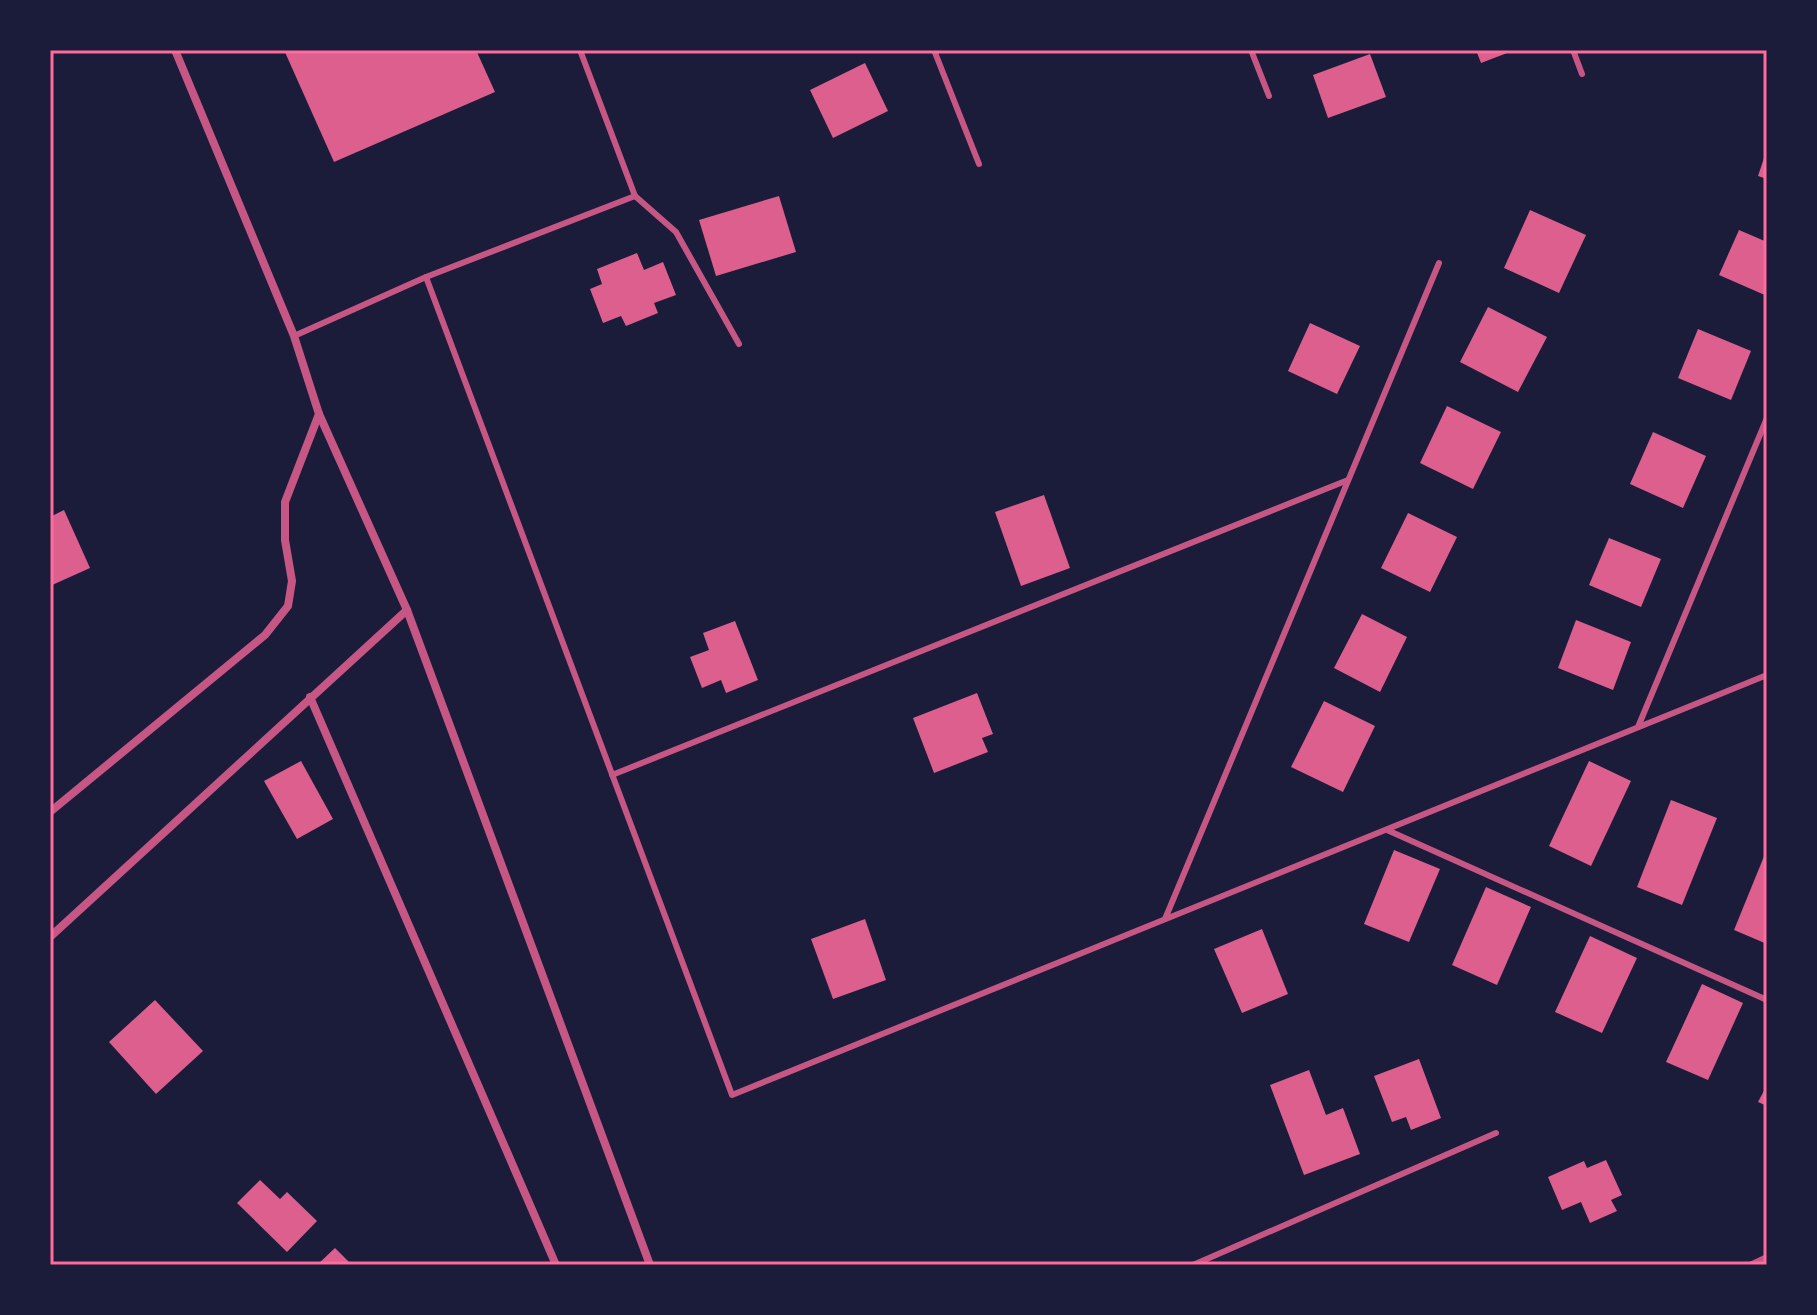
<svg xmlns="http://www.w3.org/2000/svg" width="1817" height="1315" viewBox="0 0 1817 1315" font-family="Roboto,sans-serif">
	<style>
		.building { fill: #dd5f8e }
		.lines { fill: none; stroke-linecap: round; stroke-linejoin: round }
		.service { stroke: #c65784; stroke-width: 6 }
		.minor { stroke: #c65784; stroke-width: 8 }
		.neatline { fill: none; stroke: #ff6b9d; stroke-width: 3 }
	</style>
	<rect width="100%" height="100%" fill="#1b1b3a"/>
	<g class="building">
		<path d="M 284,50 L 476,50 L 495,92 L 334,162 Z"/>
		<path d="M 1476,50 L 1515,50 L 1481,63 Z"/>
		<path d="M 1370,54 L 1386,97 L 1328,118 L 1313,75 Z"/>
		<path d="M 865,63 L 888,111 L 833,138 L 810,90 Z"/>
		<path d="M 1766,152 L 1767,153 L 1767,179 L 1758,176 Z"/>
		<path d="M 779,196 L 796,252 L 716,276 L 699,220 Z"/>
		<path d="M 1530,210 L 1586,235 L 1559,293 L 1504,268 Z"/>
		<path d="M 1739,230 L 1767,242 L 1767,296 L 1719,275 Z"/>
		<path d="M 637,253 L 644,270 L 663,262 L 676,295 L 654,303 L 658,313 L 626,326 L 621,316 L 603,323 L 590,289 L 602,284 L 597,269 Z"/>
		<path d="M 1488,307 L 1547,337 L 1518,392 L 1460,362 Z"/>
		<path d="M 1310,323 L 1360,346 L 1337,394 L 1288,371 Z"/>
		<path d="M 1698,329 L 1751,351 L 1731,400 L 1678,378 Z"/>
		<path d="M 1447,406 L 1501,432 L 1473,489 L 1420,463 Z"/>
		<path d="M 1653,432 L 1706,456 L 1683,508 L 1630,484 Z"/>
		<path d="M 1044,495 L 1070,568 L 1021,586 L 995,512 Z"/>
		<path d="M 64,510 L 90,568 L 50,586 L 50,517 Z"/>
		<path d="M 1408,513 L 1457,537 L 1430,592 L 1381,568 Z"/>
		<path d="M 1609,538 L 1661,559 L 1641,607 L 1589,585 Z"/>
		<path d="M 1362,614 L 1407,637 L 1380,692 L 1334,668 Z"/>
		<path d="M 1576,620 L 1631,642 L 1613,690 L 1558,668 Z"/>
		<path d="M 735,621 L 758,680 L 726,693 L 721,680 L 702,688 L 690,657 L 709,650 L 703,633 Z"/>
		<path d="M 977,693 L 993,734 L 982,738 L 988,752 L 934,773 L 913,718 Z"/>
		<path d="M 1324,701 L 1375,726 L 1343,792 L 1291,767 Z"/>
		<path d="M 301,761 L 333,819 L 297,839 L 264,781 Z"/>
		<path d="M 1589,761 L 1631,781 L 1591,866 L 1549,846 Z"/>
		<path d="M 1671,800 L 1717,818 L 1682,905 L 1637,887 Z"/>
		<path d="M 1767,849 L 1767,944 L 1734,930 Z"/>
		<path d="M 1394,850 L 1440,869 L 1409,942 L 1364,924 Z"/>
		<path d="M 1486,887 L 1531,907 L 1497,985 L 1452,965 Z"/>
		<path d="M 865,919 L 886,980 L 833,999 L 811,939 Z"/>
		<path d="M 1262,929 L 1288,994 L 1242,1013 L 1214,949 Z"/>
		<path d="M 1590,936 L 1637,958 L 1602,1033 L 1555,1012 Z"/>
		<path d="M 1702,984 L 1743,1003 L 1708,1080 L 1666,1062 Z"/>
		<path d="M 155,1000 L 203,1051 L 156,1094 L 109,1042 Z"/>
		<path d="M 1419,1059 L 1441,1118 L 1411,1130 L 1406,1117 L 1392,1122 L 1374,1076 Z"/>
		<path d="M 1309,1070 L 1326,1115 L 1343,1108 L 1360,1154 L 1304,1175 L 1270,1085 Z"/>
		<path d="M 1767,1085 L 1767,1106 L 1758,1102 Z"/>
		<path d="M 1606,1160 L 1622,1195 L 1611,1200 L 1617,1211 L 1590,1223 L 1581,1202 L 1562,1210 L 1548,1177 L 1584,1161 L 1587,1168 Z"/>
		<path d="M 260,1180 L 280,1199 L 287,1192 L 317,1221 L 287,1252 L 237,1203 Z"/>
		<path d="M 335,1248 L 352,1265 L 317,1265 Z"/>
	</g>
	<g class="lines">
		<g class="service">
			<path d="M 934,50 L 979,164"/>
			<path d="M 1251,50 L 1269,96"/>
			<path d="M 1573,50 L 1582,74"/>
			<path d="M 635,196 L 676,232 L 739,344"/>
			<path d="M 426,277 L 635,196 L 580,50"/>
			<path d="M 294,336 L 426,277 L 732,1095 L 1767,675"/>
			<path d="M 1638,727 L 1767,418"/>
			<path d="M 612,775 L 1348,480"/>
			<path d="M 1387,830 L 1767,1000"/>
			<path d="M 1165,919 L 1439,263"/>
			<path d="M 1193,1265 L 1496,1133"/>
		</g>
		<g class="minor">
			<path d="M 175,50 L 294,336 L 319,414 L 407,610 L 650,1265"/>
			<path d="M 310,697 L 556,1265"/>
			<path d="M 50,812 L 265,635 L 288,606 L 292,581 L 285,540 L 285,502 L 319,414"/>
			<path d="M 50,937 L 407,610"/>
			<path d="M 1752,1265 L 1767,1258"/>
		</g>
	</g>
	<rect width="1817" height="1315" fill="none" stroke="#1b1b3a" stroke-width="104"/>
	<rect x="52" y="52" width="1713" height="1211" class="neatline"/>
</svg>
